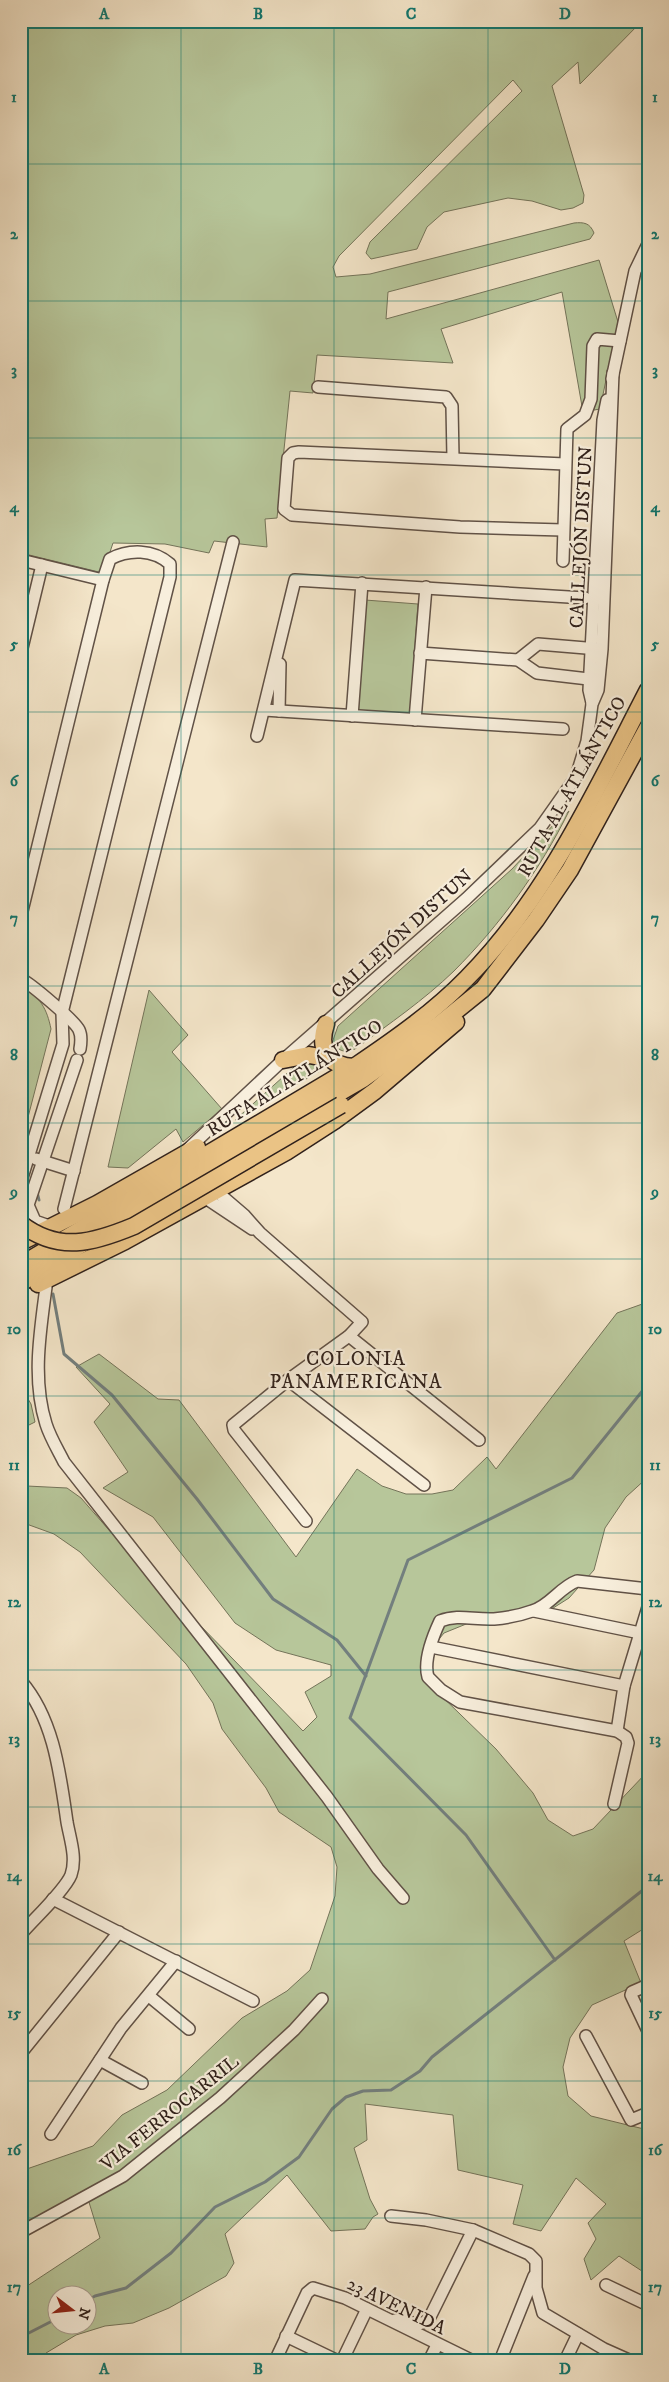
<svg xmlns="http://www.w3.org/2000/svg" width="669" height="2382" viewBox="0 0 669 2382" font-family="'IM FELL DW Pica',serif">
	<style>
		.green { fill: #b7c69a; stroke: #74745a; fill-rule: evenodd }
		.lines { fill: none; stroke-linecap: round; stroke-linejoin: round }
		.stream { stroke: #737f7e; stroke-width: 3 }
		.minor-casing { stroke: #615247; stroke-width: 14 }
		.highway-casing { stroke: #30211b; stroke-width: 19 }
		.minor { stroke: #f8efdd; stroke-width: 11 }
		.highway { stroke: #eac385; stroke-width: 16 }
		.highway-bridge-casing { stroke: #30211b; stroke-width: 19; stroke-linecap: butt }
		.highway-bridge { stroke: #eac385; stroke-width: 16 }
		.grid { fill: none; stroke: #0f766e; stroke-width: 1; stroke-opacity: 0.55 }
		.labels { text-anchor: middle; stroke-width: 4.5; stroke-linejoin: round; paint-order: stroke }
		.street-label { font-size: 19px; fill: #30211b; stroke: #f8efdd }
		.neighbourhood-label { font-size: 20px; letter-spacing: 1px; fill: #30211b; stroke: #f8efdd }
		.neatline { fill: none; stroke: #0f766e; stroke-width: 2 }
		.grid-label { font-size: 16px; text-anchor: middle; font-weight: bold; fill: #0f766e }
	</style>
	<rect width="100%" height="100%" fill="#f4e6ca"/>
	<filter id="stains"><feTurbulence type="fractalNoise" baseFrequency=".004" numOctaves="4"/><feColorMatrix values="0 0 0 0 .2 0 0 0 0 .09 0 0 0 0 .02 0 0 0 .5 -.17"/></filter>
	<radialGradient id="worn" r=".72"><stop offset=".6" stop-color="#630" stop-opacity="0"/><stop offset="1" stop-color="#630" stop-opacity=".3"/></radialGradient>
	<g class="green">
		<path d="M 21,21 L 642,21 L 580,84 L 578,62 L 552,86 L 584,195 L 583,203 L 573,208 L 561,210 L 532,201 L 508,198 L 444,212 L 427,227 L 417,249 L 371,259 L 366,253 L 370,242 L 522,91 L 513,80 L 339,256 L 333,267 L 336,277 L 370,274 L 574,223 C 584,222 590,223 594,233 L 590,239 L 388,292 L 386,319 L 599,260 L 618,322 L 600,409 L 583,412 L 562,292 L 441,329 L 453,363 L 317,355 L 313,393 L 290,391 L 277,518 L 265,519 L 267,547 L 214,541 L 209,553 L 165,544 L 113,543 L 103,573 L 21,553 Z"/>
		<path d="M 365,600 L 418,604 L 410,716 L 356,712 Z"/>
		<path d="M 569,811 C 540,870 500,925 454,971 C 424,1000 389,1024 355,1049 L 346,1052 L 338,1049 L 332,1043 L 338,1026 L 512,869 L 557,821 Z"/>
		<path d="M 21,986 C 40,996 47,1009 51,1029 L 21,1144 Z"/>
		<path d="M 149,990 L 188,1035 L 172,1052 L 222,1109 L 183,1142 L 176,1129 L 128,1168 L 108,1167 Z"/>
		<path d="M 303,1059 L 325,1068 L 235,1120 Z"/>
		<path d="M 648,1302 L 648,1477 L 626,1497 L 605,1528 L 594,1570 L 569,1598 L 550,1610 L 476,1620 L 444,1633 L 427,1654 L 426,1681 L 496,1749 L 533,1793 L 548,1820 L 573,1836 L 593,1829 L 648,1771 L 648,1926 L 624,1941 L 641,1983 L 592,2005 L 570,2038 L 563,2067 L 568,2096 L 591,2116 L 648,2130 L 648,2275 L 619,2256 L 591,2280 L 584,2259 L 596,2239 L 588,2223 L 606,2204 L 576,2178 L 541,2231 L 513,2224 L 523,2185 L 458,2170 L 453,2115 L 365,2104 L 367,2140 L 354,2148 L 370,2199 L 378,2214 L 373,2217 L 365,2229 L 331,2231 L 287,2175 L 225,2234 L 234,2263 L 226,2276 L 169,2308 L 133,2323 L 105,2326 L 76,2335 L 46,2353 L 43,2361 L 21,2361 L 21,2290 L 100,2238 L 88,2199 L 21,2231 L 21,2171 L 93,2146 L 122,2115 L 167,2090 L 242,2018 L 287,1991 L 310,1970 L 335,1896 L 337,1867 L 331,1847 L 279,1812 L 266,1788 L 222,1729 L 213,1703 L 186,1664 L 80,1552 L 54,1534 L 21,1522 L 21,1478 L 27,1486 L 67,1488 L 81,1498 L 122,1545 L 303,1731 L 317,1717 L 305,1692 L 331,1676 L 331,1665 L 276,1650 L 235,1623 L 153,1517 L 103,1488 L 128,1472 L 94,1422 L 110,1404 L 76,1367 L 99,1354 L 158,1399 L 179,1400 L 296,1557 L 357,1469 L 382,1486 L 406,1494 L 432,1494 L 453,1490 L 487,1457 L 496,1469 L 617,1313 ZM 58,2294 L 88,2294 L 88,2324 L 58,2324 Z"/>
		<path d="M 21,1387 L 31,1404 L 35,1422 L 21,1429 Z"/>
	</g>
	<g class="lines">
		<g class="stream">
			<path d="M 21,1114 L 26,1134"/>
			<path d="M 37,1192 L 39,1200"/>
			<path d="M 53,1294 L 64,1354 L 112,1395 L 197,1499 L 273,1599 L 337,1640 L 366,1676"/>
			<path d="M 555,1960 L 466,1835 L 350,1718 L 408,1560 L 572,1478 L 648,1384"/>
			<path d="M 88,2300 L 95,2296 L 126,2288 L 171,2253 L 215,2207 L 265,2182 L 299,2157 L 332,2109 L 346,2097 L 363,2091 L 391,2090 L 420,2071 L 432,2057 L 648,1886"/>
			<path d="M 21,2337 L 58,2318"/>
		</g>
		<g class="minor-casing">
			<g id="minor">
				<path d="M 612,379 L 635,271 L 648,244"/>
				<path d="M 318,387 L 446,397 L 452,406 L 453,458"/>
				<path d="M 563,530 L 460,527 L 292,515 L 284,509 L 288,458 L 293,453 L 299,452 L 565,464"/>
				<path d="M 21,560 L 103,580"/>
				<path d="M 563,561 L 567,429 L 585,415 L 591,399 L 593,346 L 597,339 L 620,341"/>
				<path d="M 21,652 L 42,565"/>
				<path d="M 420,653 L 518,660 L 537,673 L 597,680"/>
				<path d="M 518,660 L 538,644 L 598,649"/>
				<path d="M 592,703 L 589,690 L 603,420 L 607,400"/>
				<path d="M 264,710 L 563,729"/>
				<path d="M 279,711 L 280,664"/>
				<path d="M 352,716 L 362,583"/>
				<path d="M 415,720 L 426,587"/>
				<path d="M 257,736 L 295,580 L 585,598"/>
				<path d="M 21,915 L 103,580 L 110,559 C 129,549 153,549 170,564 L 170,577 L 62,1013 L 63,1044 L 21,1181"/>
				<path d="M 21,979 C 31,984 75,1021 79,1030 C 82,1036 81,1043 80,1049"/>
				<path d="M 188,1149 L 283,1060 L 466,899 L 540,828 L 576,777 L 587,741 L 592,704 L 598,690 L 602,649 L 613,373"/>
				<path d="M 36,1159 L 74,1171"/>
				<path d="M 216,1191 L 244,1215 L 260,1233 L 362,1322 L 349,1336 L 288,1380 L 233,1425 L 234,1430 L 306,1521"/>
				<path d="M 204,1197 L 252,1229"/>
				<path d="M 64,1209 L 233,542"/>
				<path d="M 52,1227 L 35,1221 L 28,1205 L 77,1060"/>
				<path d="M 46,1287 C 40,1333 32,1379 46,1424 C 50,1437 58,1450 64,1462 L 327,1797 L 378,1869 L 403,1898"/>
				<path d="M 349,1336 L 479,1440"/>
				<path d="M 288,1380 L 424,1485"/>
				<path d="M 534,1611 L 640,1633"/>
				<path d="M 431,1647 L 624,1686"/>
				<path d="M 21,1681 C 54,1719 60,1774 67,1822 C 70,1839 77,1858 71,1875 C 65,1890 33,1920 21,1934"/>
				<path d="M 617,1731 L 624,1686 L 648,1607"/>
				<path d="M 614,1804 L 628,1743 L 626,1737 L 617,1731 L 460,1702 L 441,1690 L 428,1677 C 423,1660 433,1636 440,1621 C 458,1614 474,1620 494,1619 C 505,1618 521,1615 532,1611 C 550,1606 560,1587 577,1581 L 648,1589"/>
				<path d="M 53,1899 L 253,2001"/>
				<path d="M 648,1985 L 632,1992 L 631,1995 L 648,2031"/>
				<path d="M 149,1996 L 189,2029"/>
				<path d="M 586,2036 L 631,2120 L 648,2113"/>
				<path d="M 21,2053 L 119,1932"/>
				<path d="M 100,2060 L 142,2083"/>
				<path d="M 51,2134 L 121,2028 L 176,1961"/>
				<path d="M 391,2216 L 426,2220 L 473,2230 L 529,2254 L 536,2261 L 536,2288 L 543,2313 L 604,2349 L 631,2361"/>
				<path d="M 21,2232 L 123,2176 L 220,2098 L 294,2030 L 322,1999"/>
				<path d="M 606,2285 L 648,2305"/>
				<path d="M 395,2320 L 419,2324 L 428,2321 L 473,2230"/>
				<path d="M 286,2336 L 338,2361"/>
				<path d="M 275,2361 L 307,2293 L 313,2288 L 345,2298 L 473,2361"/>
				<path d="M 342,2361 L 367,2309"/>
				<path d="M 429,2361 L 437,2345"/>
				<path d="M 500,2361 L 534,2276"/>
				<path d="M 565,2361 L 578,2334"/>
			</g>
		</g>
		<g class="highway-casing">
			<g id="highway">
				<path d="M 326,1024 C 318,1048 327,1066 354,1067"/>
				<path d="M 283,1060 L 309,1055 L 331,1059"/>
				<path d="M 21,1242 L 97,1204 L 197,1147"/>
				<path d="M 21,1265 L 354,1067 C 394,1040 434,1012 467,978 C 547,897 596,790 648,690"/>
				<path d="M 21,1283 L 120,1220 L 363,1079 L 441,1023 L 483,989 L 536,920 L 570,870 L 648,727"/>
				<path d="M 38,1284 L 125,1241 L 286,1152 L 334,1121 L 375,1091 L 456,1022"/>
			</g>
		</g>
		<use href="#minor" class="minor"/>
		<use href="#highway" class="highway"/>
		<g class="highway-bridge-casing">
			<path id="highway-bridge" d="M 21,1224 C 59,1253 93,1243 134,1226 L 341,1105"/>
		</g>
		<use href="#highway-bridge" class="highway-bridge"/>
	</g>
	<path class="grid" d="M 181,21 L 181,2361M 334,21 L 334,2361M 488,21 L 488,2361M 21,164 L 648,164M 21,301 L 648,301M 21,438 L 648,438M 21,575 L 648,575M 21,712 L 648,712M 21,849 L 648,849M 21,986 L 648,986M 21,1123 L 648,1123M 21,1259 L 648,1259M 21,1396 L 648,1396M 21,1533 L 648,1533M 21,1670 L 648,1670M 21,1807 L 648,1807M 21,1944 L 648,1944M 21,2081 L 648,2081M 21,2218 L 648,2218"/>
	<g class="labels">
		<g class="street-label">
			<text transform="translate(580 537) rotate(-87)" y="7">CALLEJÓN DISTUN</text>
			<text transform="translate(571 786) rotate(-61)" y="7">RUTA AL ATLÁNTICO</text>
			<text transform="translate(401 933) rotate(-42)" y="7">CALLEJÓN DISTUN</text>
			<text transform="translate(294 1077) rotate(-32)" y="7">RUTA AL ATLÁNTICO</text>
			<text transform="translate(169 2112) rotate(-39)" y="7">VIA FERROCARRIL</text>
			<text transform="translate(397 2305) rotate(26)" y="7">23 AVENIDA</text>
		</g>
		<g class="neighbourhood-label">
			<text x="356" y="1365">COLONIA<tspan x="356" dy="23">PANAMERICANA</tspan></text>
		</g>
	</g>
	<rect width="669" height="2382" fill="none" stroke="#f4e6ca" stroke-width="55"/>
	<g transform="translate(72 2310) rotate(106)"><circle r="24" fill="#f8efdd" stroke="#a89d8f"/>
	<path d="M0-4L9 19L0 12L-9 19Z" fill="#8f2418"/>
	<text y="-8" font-size="14" font-weight="bold" text-anchor="middle" fill="#30211b">N</text>
	</g>
	<rect x="28" y="28" width="614" height="2326" class="neatline"/>
	<g class="grid-label">
		<text x="104" y="19">A</text>
		<text x="258" y="19">B</text>
		<text x="411" y="19">C</text>
		<text x="565" y="19">D</text>
		<text x="14" y="102">1</text>
		<text x="655" y="102">1</text>
		<text x="14" y="239">2</text>
		<text x="655" y="239">2</text>
		<text x="14" y="375">3</text>
		<text x="655" y="375">3</text>
		<text x="14" y="512">4</text>
		<text x="655" y="512">4</text>
		<text x="14" y="649">5</text>
		<text x="655" y="649">5</text>
		<text x="14" y="786">6</text>
		<text x="655" y="786">6</text>
		<text x="14" y="923">7</text>
		<text x="655" y="923">7</text>
		<text x="14" y="1060">8</text>
		<text x="655" y="1060">8</text>
		<text x="14" y="1197">9</text>
		<text x="655" y="1197">9</text>
		<text x="14" y="1334">10</text>
		<text x="655" y="1334">10</text>
		<text x="14" y="1470">11</text>
		<text x="655" y="1470">11</text>
		<text x="14" y="1607">12</text>
		<text x="655" y="1607">12</text>
		<text x="14" y="1744">13</text>
		<text x="655" y="1744">13</text>
		<text x="14" y="1881">14</text>
		<text x="655" y="1881">14</text>
		<text x="14" y="2018">15</text>
		<text x="655" y="2018">15</text>
		<text x="14" y="2155">16</text>
		<text x="655" y="2155">16</text>
		<text x="14" y="2292">17</text>
		<text x="655" y="2292">17</text>
		<text x="104" y="2374">A</text>
		<text x="258" y="2374">B</text>
		<text x="411" y="2374">C</text>
		<text x="565" y="2374">D</text>
	</g>
	<rect width="100%" height="100%" filter="url(#stains)"/>
	<rect width="100%" height="100%" fill="url(#worn)"/>
</svg>
